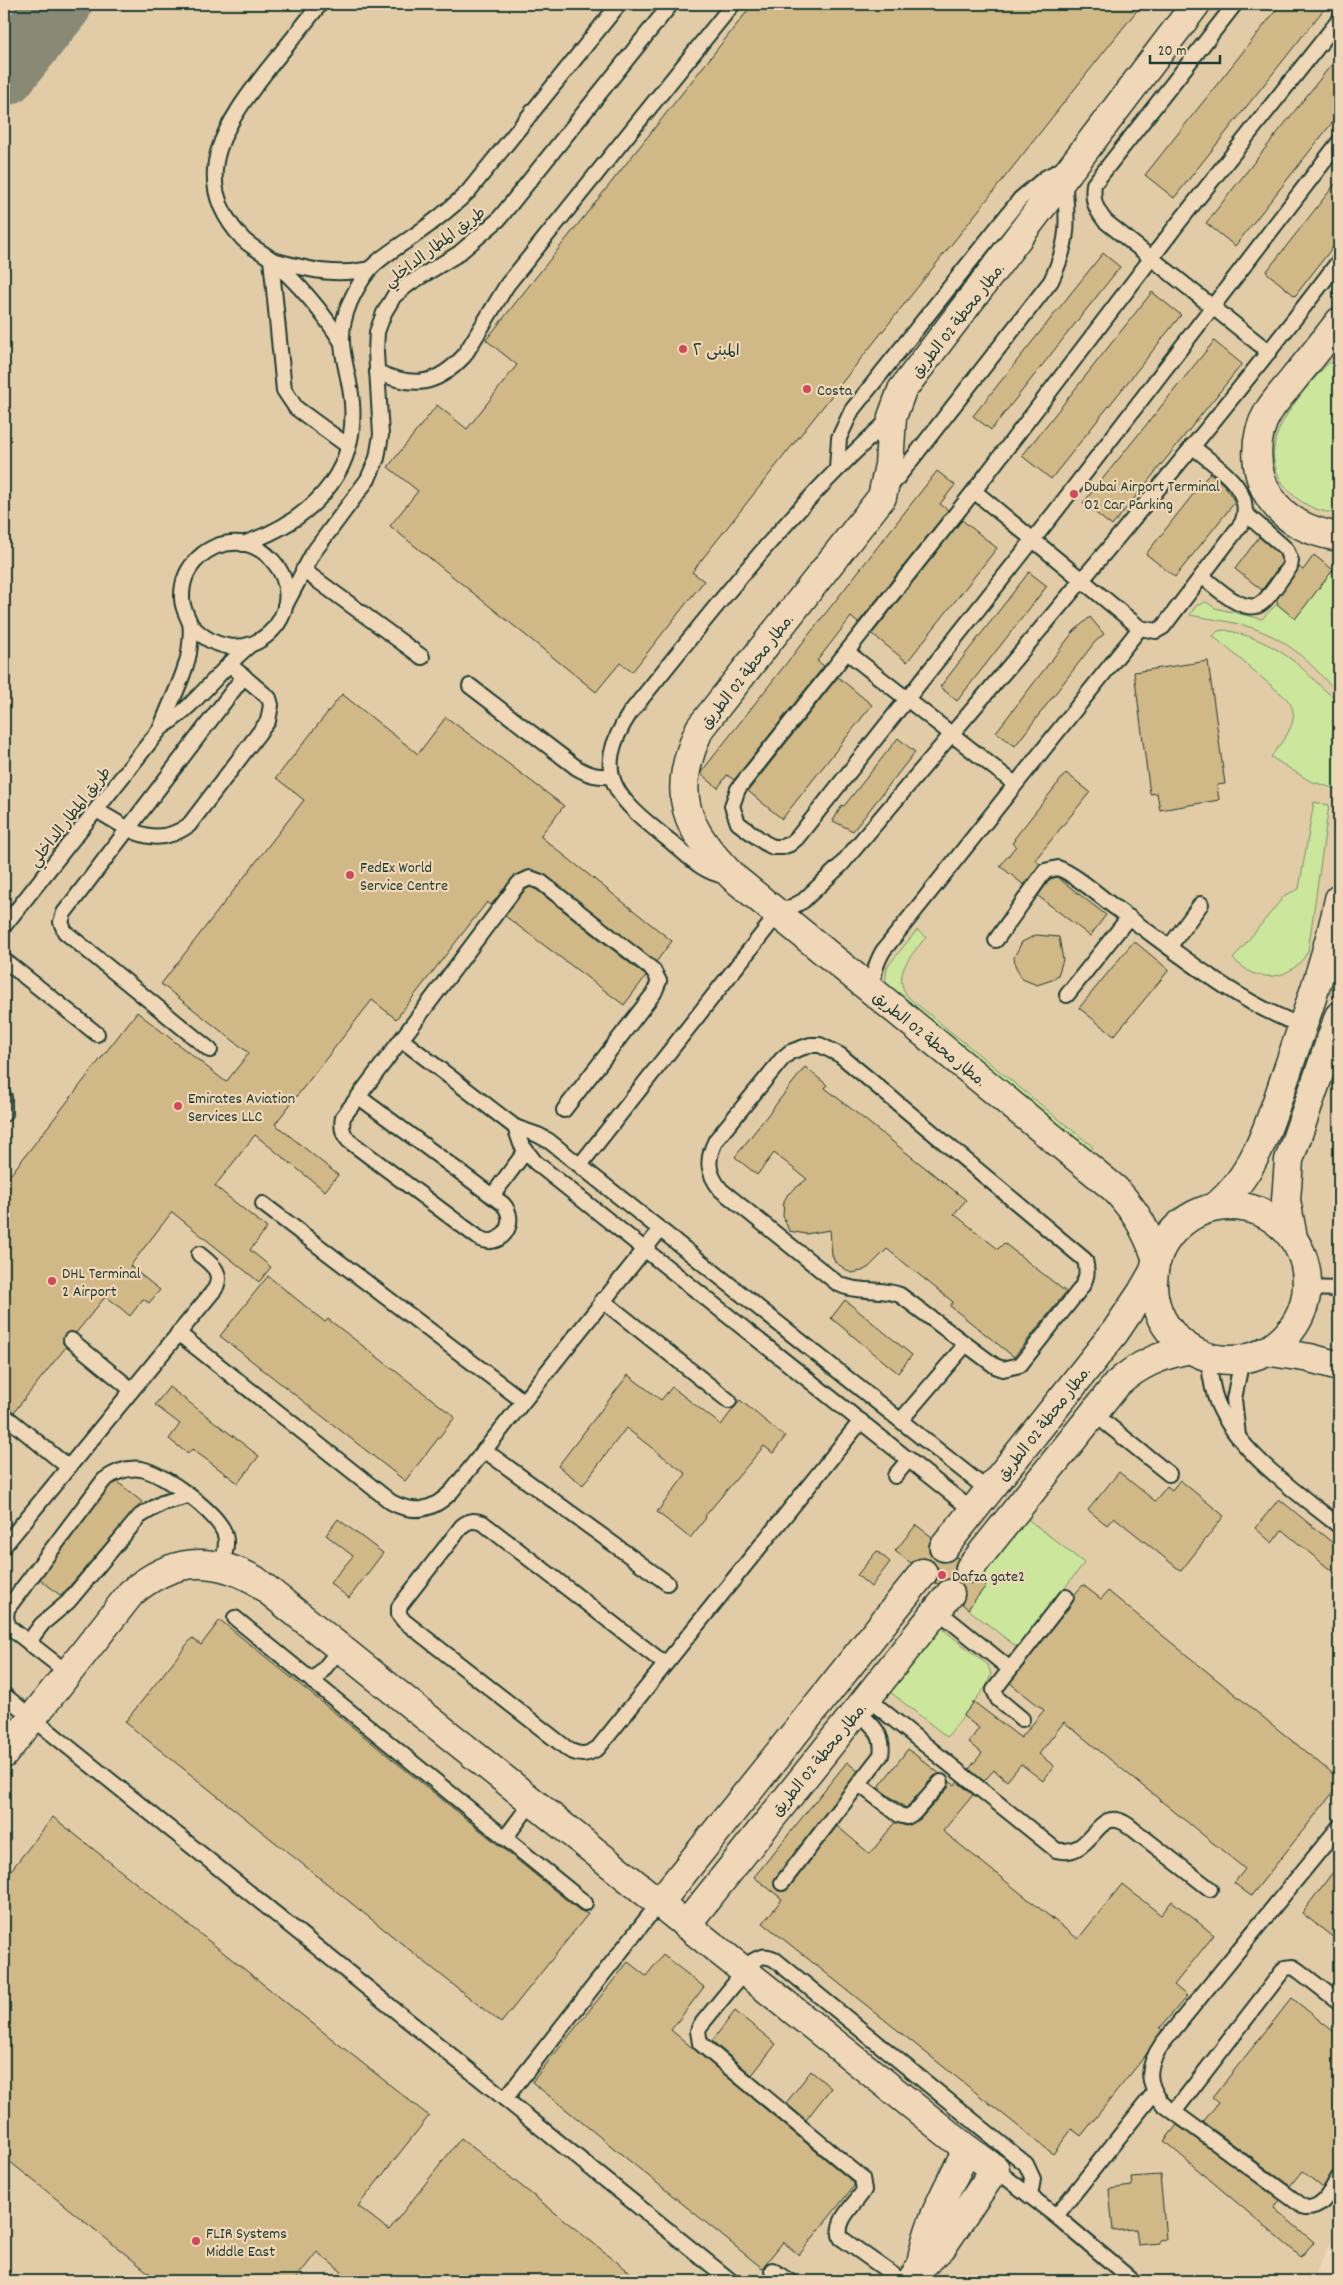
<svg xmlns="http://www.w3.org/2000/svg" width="1343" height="2285" viewBox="0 0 1343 2285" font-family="Dekko,'Playpen Sans Arabic',sans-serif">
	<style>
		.built { fill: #e2cba7 }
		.grass { fill: #cce69c; stroke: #769268 }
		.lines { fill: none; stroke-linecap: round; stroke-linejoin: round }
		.taxiway { stroke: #888a76; stroke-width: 64 }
		.building { fill: #d0b887; stroke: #1f3d34 }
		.lane-casing { stroke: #1f3d34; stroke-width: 18 }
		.secondary-casing { stroke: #1f3d34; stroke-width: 31 }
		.lane { stroke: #f0d7b8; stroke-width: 14 }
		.secondary { stroke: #f0d7b8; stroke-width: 28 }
		.poi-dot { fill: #d1495b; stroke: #f0d7b8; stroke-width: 2 }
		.labels { text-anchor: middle; stroke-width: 4.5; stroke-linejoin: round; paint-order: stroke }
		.street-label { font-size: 16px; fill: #1f3d34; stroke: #f0d7b8 }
		.poi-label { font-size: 16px; fill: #1f3d34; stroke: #f0d7b8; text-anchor: start }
	</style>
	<rect width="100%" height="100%" fill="#f0d7b8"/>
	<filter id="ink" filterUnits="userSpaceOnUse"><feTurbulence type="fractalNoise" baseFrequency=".02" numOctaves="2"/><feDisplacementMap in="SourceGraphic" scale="10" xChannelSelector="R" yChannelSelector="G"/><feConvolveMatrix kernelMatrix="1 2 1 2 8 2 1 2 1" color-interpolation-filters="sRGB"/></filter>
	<g filter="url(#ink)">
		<path class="built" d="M 4,4 L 1339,4 L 1339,2225 L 1312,2281 L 4,2281 Z"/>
		<g class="grass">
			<path d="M 1329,362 L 1339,370 L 1339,513 C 1321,513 1304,506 1291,493 C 1246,447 1299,397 1329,362 Z"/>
			<path d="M 1339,561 L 1339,692 C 1326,683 1318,670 1306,660 C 1267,625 1239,624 1190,615 L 1196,606 L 1206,602 L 1215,608 L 1262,619 L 1277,604 L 1295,618 Z"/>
			<path d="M 1225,630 C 1256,636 1281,649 1304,670 C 1316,681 1325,692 1339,701 L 1339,790 L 1310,781 L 1271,757 C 1283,739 1305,718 1286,698 L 1213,636 L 1218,631 Z"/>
			<path d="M 1314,802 L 1329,805 L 1308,951 C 1297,972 1275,982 1252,973 C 1246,970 1239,964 1233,959 L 1285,895 L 1299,889 Z"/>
			<path d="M 917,930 L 926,937 C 911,956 891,974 908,997 L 1093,1147 L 1086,1157 L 885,985 L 887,967 Z"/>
			<path d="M 1025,1517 L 1084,1563 L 1018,1648 L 968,1609 L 988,1582 L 980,1575 Z"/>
			<path d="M 935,1623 L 988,1665 L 991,1674 L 987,1685 L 947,1737 L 889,1691 Z"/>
		</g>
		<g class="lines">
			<path class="taxiway" d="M 4,74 L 60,4"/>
		</g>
		<g class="building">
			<path d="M 753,4 L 1142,4 L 692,572 L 704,581 L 632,672 L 620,663 L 596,692 L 390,526 L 418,491 L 388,467 L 437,405 L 467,429 L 517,365 L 486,340 Z"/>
			<path d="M 1281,4 L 1328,4 L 1174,198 L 1145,175 Z"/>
			<path d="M 1339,55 L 1339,114 L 1235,246 L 1206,223 Z"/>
			<path d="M 1339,179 L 1339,239 L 1295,296 L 1266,272 Z"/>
			<path d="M 1103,253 L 1120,267 L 991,430 L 973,416 Z"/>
			<path d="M 1152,292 L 1181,315 L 1051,479 L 1022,456 Z"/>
			<path d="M 1214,341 L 1242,364 L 1112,526 L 1083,503 Z"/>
			<path d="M 937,471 L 955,485 L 940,504 L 948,510 L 858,623 L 851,617 L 817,661 L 824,666 L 734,780 L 727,775 L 718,788 L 701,774 L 702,771 Z"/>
			<path d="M 1210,473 L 1224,485 L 1235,502 L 1175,577 L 1146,554 Z"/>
			<path d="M 962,520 L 997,548 L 907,662 L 872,634 Z"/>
			<path d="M 1259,537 L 1279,554 L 1282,562 L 1262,590 L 1235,569 Z"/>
			<path d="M 1314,555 L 1333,570 L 1295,619 L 1277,604 L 1278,602 L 1276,600 L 1299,567 L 1303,570 Z"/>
			<path d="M 1029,572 L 1047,586 L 957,701 L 940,687 Z"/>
			<path d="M 1090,617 L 1104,634 L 1094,643 L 1015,746 L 996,732 L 1074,631 Z"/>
			<path d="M 1208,661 L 1225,784 L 1217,785 L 1219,800 L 1160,810 L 1157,793 L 1150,794 L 1134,672 Z"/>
			<path d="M 838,677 L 872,705 L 782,819 L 748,791 Z"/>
			<path d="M 342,694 L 418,754 L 446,717 L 510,765 L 564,806 L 540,836 L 672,941 L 656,962 L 546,875 L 532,870 L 515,875 L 491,905 L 487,902 L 396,1019 L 372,1000 L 275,1124 L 338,1175 L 325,1191 L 255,1135 L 215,1186 L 267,1228 L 250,1250 L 271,1267 L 259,1282 L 172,1212 L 130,1266 L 160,1290 L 149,1303 L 143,1299 L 130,1316 L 106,1296 L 76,1333 L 68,1332 L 64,1335 L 63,1343 L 66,1347 L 14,1412 L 10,1410 L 4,1412 L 4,1183 L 137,1012 L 226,1082 L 249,1053 L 161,984 L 304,800 L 276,778 Z"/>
			<path d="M 898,738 L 915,752 L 853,831 L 833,821 L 842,805 L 844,806 Z"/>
			<path d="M 1066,773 L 1090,792 L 1035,860 L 1040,864 L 1024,885 L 1000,866 L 1016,846 L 1012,843 L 1015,840 L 1014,839 Z"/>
			<path d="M 1057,877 L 1106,915 L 1090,936 L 1038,896 L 1050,879 Z"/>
			<path d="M 530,887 L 537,890 L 646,976 L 624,1005 L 505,916 L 525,890 Z"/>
			<path d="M 1036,935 L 1059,937 L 1063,960 L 1058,975 L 1052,980 L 1037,985 L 1022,979 L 1015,965 L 1014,957 L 1022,942 Z"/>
			<path d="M 1134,941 L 1169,970 L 1114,1036 L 1079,1008 Z"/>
			<path d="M 805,1067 L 827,1085 L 825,1088 L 966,1200 L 954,1214 L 998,1249 L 1004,1243 L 1066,1292 L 1014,1357 L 950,1306 L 953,1302 L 887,1249 L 869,1267 L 862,1271 L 851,1273 L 835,1262 L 832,1255 L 830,1230 L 806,1234 L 789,1231 L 783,1216 L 784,1201 L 788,1194 L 807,1179 L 774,1153 L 757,1175 L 735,1157 Z"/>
			<path d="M 268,1276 L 325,1322 L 328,1319 L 455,1417 L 405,1481 L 220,1336 Z"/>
			<path d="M 845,1300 L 912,1355 L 898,1373 L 831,1318 Z"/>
			<path d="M 628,1375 L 661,1400 L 672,1387 L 721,1425 L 740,1400 L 785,1437 L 773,1453 L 764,1446 L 705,1516 L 706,1518 L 690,1538 L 657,1512 L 686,1474 L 626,1428 L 583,1485 L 558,1466 Z"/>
			<path d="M 169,1387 L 259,1456 L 238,1483 L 192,1449 L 188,1454 L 169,1439 L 180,1424 L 155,1405 Z"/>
			<path d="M 1119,1472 L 1155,1501 L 1167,1486 L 1172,1490 L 1180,1480 L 1224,1516 L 1181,1571 L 1114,1517 L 1107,1525 L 1088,1510 Z"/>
			<path d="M 118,1482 L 142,1502 L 61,1596 L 40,1579 L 110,1486 Z"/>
			<path d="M 1279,1499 L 1339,1548 L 1339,1577 L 1282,1530 L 1272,1543 L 1255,1528 Z"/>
			<path d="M 338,1519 L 383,1553 L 349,1598 L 330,1583 L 353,1556 L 326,1535 Z"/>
			<path d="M 916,1525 L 932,1537 L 929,1544 L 929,1552 L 935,1559 L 942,1562 L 950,1561 L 956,1557 L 958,1558 L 955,1565 L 955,1573 L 961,1580 L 968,1583 L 975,1583 L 983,1577 L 989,1582 L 968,1609 L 962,1604 L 965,1596 L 964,1588 L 960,1582 L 952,1579 L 944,1580 L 938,1584 L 935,1583 L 938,1576 L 938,1568 L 933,1561 L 925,1558 L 917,1559 L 911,1563 L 895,1551 Z"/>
			<path d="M 877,1551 L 890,1562 L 871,1587 L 857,1575 Z"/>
			<path d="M 1083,1585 L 1101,1599 L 1108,1591 L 1339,1779 L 1339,1785 L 1251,1896 L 1234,1883 L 1245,1869 L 1064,1722 L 1039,1754 L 1054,1766 L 1043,1781 L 1021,1764 L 1007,1781 L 994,1770 L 984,1781 L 969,1769 L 982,1753 L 969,1742 L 979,1728 L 963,1716 L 974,1702 L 1021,1738 L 1044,1710 L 1010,1683 L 1073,1602 L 1074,1595 Z"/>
			<path d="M 220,1620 L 579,1910 L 588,1914 L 501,2023 L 125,1722 L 192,1638 L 201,1645 Z"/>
			<path d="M 908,1749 L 940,1774 L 934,1776 L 906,1808 L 878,1788 Z"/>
			<path d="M 847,1762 L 858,1771 L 775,1878 L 774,1886 L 777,1890 L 785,1891 L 789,1888 L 837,1826 L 870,1854 L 895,1822 L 906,1826 L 920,1819 L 948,1788 L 949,1781 L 955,1785 L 958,1782 L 973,1795 L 943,1831 L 1078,1939 L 1122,1884 L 1161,1915 L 1172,1901 L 1214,1935 L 1174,1985 L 1187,1996 L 1160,2028 L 1162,2030 L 1145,2056 L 1081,2136 L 1072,2129 L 1053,2154 L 763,1923 L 782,1899 L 754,1877 Z"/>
			<path d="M 53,1817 L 429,2116 L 358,2206 L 389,2230 L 461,2138 L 641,2281 L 353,2281 L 317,2252 L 294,2281 L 159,2281 L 4,2157 L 4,1879 Z"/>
			<path d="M 1339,1864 L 1339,1942 L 1302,1913 Z"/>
			<path d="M 663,1955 L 704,1987 L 671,2030 L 854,2183 L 854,2186 L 799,2255 L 783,2242 L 762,2268 L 532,2082 L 628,1962 L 646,1976 Z"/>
			<path d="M 1292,1998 L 1339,2036 L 1339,2168 L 1332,2172 L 1323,2188 L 1302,2171 L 1290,2186 L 1203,2122 L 1218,2103 L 1212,2098 Z"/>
			<path d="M 735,2011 L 776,2044 L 752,2075 L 712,2041 Z"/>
			<path d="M 811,2071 L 831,2088 L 806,2120 L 786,2103 Z"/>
			<path d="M 1177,2125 L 1280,2200 L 1274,2208 L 1314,2242 L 1301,2257 L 1164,2141 Z"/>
			<path d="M 1160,2175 L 1166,2239 L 1159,2240 L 1159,2243 L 1138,2245 L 1136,2229 L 1113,2231 L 1109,2189 L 1132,2186 L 1131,2177 Z"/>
		</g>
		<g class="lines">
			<g class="lane-casing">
				<g id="lane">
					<path d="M 320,4 C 303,26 285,48 268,69 C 227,122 186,177 242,238 C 250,247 263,252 272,260 C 299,284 322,311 341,341"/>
					<path d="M 1235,4 L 1094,184 C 1092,200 1095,208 1105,221 L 1269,352"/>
					<path d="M 1339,20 L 1176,226 L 974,491 L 738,789 L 732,806 L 738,823 L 765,843 L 773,847 L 782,847 L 790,844 L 797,838 L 1055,512 L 1339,142"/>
					<path d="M 271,259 L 284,390 L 296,408 L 348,446"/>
					<path d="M 272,260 C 309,269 331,277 370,269"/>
					<path d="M 377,372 C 414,388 436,386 464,356 L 507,285 L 733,4"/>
					<path d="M 837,469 L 839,438 L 852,410 L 1020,199 L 1045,178 L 1064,168"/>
					<path d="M 891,486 L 1051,281 C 1070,241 1068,221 1064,178"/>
					<path d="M 974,491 L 1140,628 L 1156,631 L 1163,627 L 1242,523 C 1256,489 1215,466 1192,446"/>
					<path d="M 243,544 C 308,522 358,476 352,403 C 349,364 332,344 350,302 C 355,291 362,279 369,270 C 381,256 400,246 415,235 C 434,222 451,208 468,192 L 619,4"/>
					<path d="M 303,570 L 422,657"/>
					<path d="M 1202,576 C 1216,587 1246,618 1263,602 C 1273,593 1281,578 1290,567 L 1291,561 L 1286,549 L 1246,514"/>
					<path d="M 285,606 L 313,553 L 368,479 L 377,458 L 381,435 L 376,352 L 377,332 L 384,313 L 394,296 L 410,283 L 458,254 L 498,220 L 671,4"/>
					<path d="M 847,652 L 1015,784"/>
					<path d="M 470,686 L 577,768 C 589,775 598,777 611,776"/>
					<path d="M 161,728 C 169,703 184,680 189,653 C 190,644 192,632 190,623 C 187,615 182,608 182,598 C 181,565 209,541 240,543 C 253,544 265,552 273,561 C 317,612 244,684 190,624"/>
					<path d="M 96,810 C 128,828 153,851 189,825 L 268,721 L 271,705 L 269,698 L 229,664"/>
					<path d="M 725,876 C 703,873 687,855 670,841 C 620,801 588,777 630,713 C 712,611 792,507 890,419"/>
					<path d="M 4,926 L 161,728 C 196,706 218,671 250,645"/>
					<path d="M 996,940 L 1045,871 L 1058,868 C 1077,875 1100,897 1117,909 C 1173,949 1237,1003 1303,1026"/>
					<path d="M 1170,946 L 1201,904"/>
					<path d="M 4,960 L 97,1034"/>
					<path d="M 873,991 C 873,975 875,965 883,951 L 1140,628"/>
					<path d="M 1067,995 L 1129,917"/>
					<path d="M 402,1040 L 515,1127 L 538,1135 L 549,1141 L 989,1491"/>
					<path d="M 810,1045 L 820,1045 L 840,1055 L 1085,1260 C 1088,1272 1087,1278 1081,1288 L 1020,1365 L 1003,1369 L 995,1366 L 900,1295 C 879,1287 857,1294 837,1283 L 721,1190 C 707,1173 706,1159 716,1140 L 782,1059 L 790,1052 Z"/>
					<path d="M 210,1050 L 65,932 L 61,922 L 64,913 L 244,676"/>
					<path d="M 4,1097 L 4,1114"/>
					<path d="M 359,1097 L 503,1204 C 519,1221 502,1249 480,1239 L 349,1141 C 342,1134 341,1127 343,1117 L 519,883 L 530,878 L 541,882 L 653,970 L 659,981 L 654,993 L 564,1110"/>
					<path d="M 515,1127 L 521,1144 L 535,1162 L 973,1511"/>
					<path d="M 580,1165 L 778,914 L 803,901 L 841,865 C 1009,665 1181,469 1339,261"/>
					<path d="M 492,1196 L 525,1152"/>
					<path d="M 263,1204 L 523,1401"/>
					<path d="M 1307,1288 L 1339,1289"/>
					<path d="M 602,1300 L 729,1401"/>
					<path d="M 178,1333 L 391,1502 C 415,1515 434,1510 452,1491 L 660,1230"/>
					<path d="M 71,1340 L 132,1390"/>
					<path d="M 1208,1357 C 1210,1372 1211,1387 1217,1402 C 1238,1453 1297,1492 1339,1526"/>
					<path d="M 1092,1412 L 1169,1474"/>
					<path d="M 9,1419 L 68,1467"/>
					<path d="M 901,1420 L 966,1344"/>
					<path d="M 1238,1436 L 1234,1399 L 1242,1359"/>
					<path d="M 484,1450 L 667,1583"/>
					<path d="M 895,1476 L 909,1459"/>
					<path d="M 4,1546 L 215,1289 C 224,1272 211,1264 199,1254"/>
					<path d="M 937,1610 L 1010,1669"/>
					<path d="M 235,1618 L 585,1903"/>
					<path d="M 31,1645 L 33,1636 L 42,1624 L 68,1602 L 140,1516 L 162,1503 L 188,1496"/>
					<path d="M 665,1664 L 483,1523 C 474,1520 469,1520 462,1526 L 399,1607 L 399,1615 L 404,1621 L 569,1750 C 581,1756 587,1755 598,1748 L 861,1421"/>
					<path d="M 68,1673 L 9,1627 L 6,1618 L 7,1609 L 104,1480 C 115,1472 127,1467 141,1469 C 163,1473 219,1513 225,1535 C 228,1545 224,1555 222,1565"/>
					<path d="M 313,1682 L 340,1649"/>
					<path d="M 4,1695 L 731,2281"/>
					<path d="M 867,1698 L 1056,1850 C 1095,1860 1095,1801 1129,1826 L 1210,1889"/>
					<path d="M 1022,1719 L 998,1699 L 994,1690 L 1066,1597"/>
					<path d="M 859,1784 L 899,1815 L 907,1817 L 914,1813 L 941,1782"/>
					<path d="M 1339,1827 L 1162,2044 C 1147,2066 1145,2082 1163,2104 L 1305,2208 C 1324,2209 1330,2191 1339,2177"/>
					<path d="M 505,1838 L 532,1802"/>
					<path d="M 782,1883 L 881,1755 C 885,1734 871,1724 857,1711"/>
					<path d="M 505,2099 L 659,1903"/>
					<path d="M 1174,2112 L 1285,1968 L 1293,1967 L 1299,1971 L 1339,2002"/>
					<path d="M 995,2169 L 1056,2216 L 1133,2281"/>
					<path d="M 1056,2216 L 1154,2093"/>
					<path d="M 772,2270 L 789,2281"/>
					<path d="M 902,2281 L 841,2238 C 834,2220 856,2204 864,2190 L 862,2178 L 700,2043 L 698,2031 L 700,2026 L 753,1961 C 761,1956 765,1955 774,1959 L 1026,2164 L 1033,2179 L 1030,2196"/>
				</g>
			</g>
			<g class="secondary-casing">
				<g id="secondary">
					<path d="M 1339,322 C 1325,340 1311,358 1296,376 C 1287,388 1276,399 1268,412 C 1253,437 1254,472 1269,496 C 1286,522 1310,532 1339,537"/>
					<circle cx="1230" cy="1283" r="77"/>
					<path d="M 1215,1207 C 1259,1172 1273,1111 1291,1060 C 1309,1007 1328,954 1339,899"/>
					<path d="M 1293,1238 L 1286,1200 L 1289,1160 L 1339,1016"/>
					<path d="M 1157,1259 C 1145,1228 1137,1213 1115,1189 L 733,877 C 684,827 670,795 700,728 L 882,497 L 889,465 L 892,417 L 902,390 L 1196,4"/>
					<path d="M 1265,1351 L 1310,1358 L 1339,1366"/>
					<path d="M 944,1547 L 1115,1332 L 1142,1292 L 1154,1271"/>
					<path d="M 970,1568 L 1117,1384 C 1139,1364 1161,1355 1190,1349"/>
					<path d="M 4,1754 L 131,1593 C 171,1559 209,1555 255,1580 L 967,2149 L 995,2169 L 942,2247 L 921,2266 L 911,2281"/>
					<path d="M 659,1903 L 923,1573"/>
					<path d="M 686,1925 L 950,1594"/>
					<path d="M 921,2266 C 926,2224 949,2187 967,2149"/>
				</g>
			</g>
			<use href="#lane" class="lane"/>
			<use href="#secondary" class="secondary"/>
		</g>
	</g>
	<g class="poi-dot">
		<circle cx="683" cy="349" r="5"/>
		<circle cx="807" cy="389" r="5"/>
		<circle cx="1074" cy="494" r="5"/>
		<circle cx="350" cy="875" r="5"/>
		<circle cx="178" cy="1106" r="5"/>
		<circle cx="52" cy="1281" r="5"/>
		<circle cx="942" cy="1575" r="5"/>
		<circle cx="196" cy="2241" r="5"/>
	</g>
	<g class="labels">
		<g class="street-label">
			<text transform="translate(434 246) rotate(-37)" y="6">طريق المطار الداخلي</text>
			<text transform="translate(957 320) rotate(-52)" y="6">مطار محطة 02 الطريق.</text>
			<text transform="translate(746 671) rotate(-52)" y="6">مطار محطة 02 الطريق.</text>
			<text transform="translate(69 816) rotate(-52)" y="6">طريق المطار الداخلي</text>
			<text transform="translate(930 1038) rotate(39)" y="6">مطار محطة 02 الطريق.</text>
			<text transform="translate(1043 1423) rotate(-52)" y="6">مطار محطة 02 الطريق.</text>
			<text transform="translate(818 1759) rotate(-51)" y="6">مطار محطة 02 الطريق.</text>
		</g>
		<g class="poi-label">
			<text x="693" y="355">المبنى ٢</text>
			<text x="817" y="395">Costa</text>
			<text x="1084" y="491">Dubai Airport Terminal<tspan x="1084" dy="18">02 Car Parking</tspan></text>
			<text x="360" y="872">FedEx World<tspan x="360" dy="18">Service Centre</tspan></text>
			<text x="188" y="1103">Emirates Aviation<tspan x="188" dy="18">Services LLC</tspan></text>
			<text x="62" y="1278">DHL Terminal<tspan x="62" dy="18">2 Airport</tspan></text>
			<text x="952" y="1581">Dafza gate2</text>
			<text x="206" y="2238">FLIR Systems<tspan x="206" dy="18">Middle East</tspan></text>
		</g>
	</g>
	<rect width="1343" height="2285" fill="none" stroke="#f0d7b8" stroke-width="20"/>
	<rect x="10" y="10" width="1323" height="2265" fill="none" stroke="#1f3d34" stroke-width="2" filter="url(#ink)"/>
	<path d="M1150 55v8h70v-8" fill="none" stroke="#1f3d34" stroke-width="2.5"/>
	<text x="1158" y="55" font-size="15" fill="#1f3d34" stroke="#f0d7b8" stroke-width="4" paint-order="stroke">20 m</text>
</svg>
